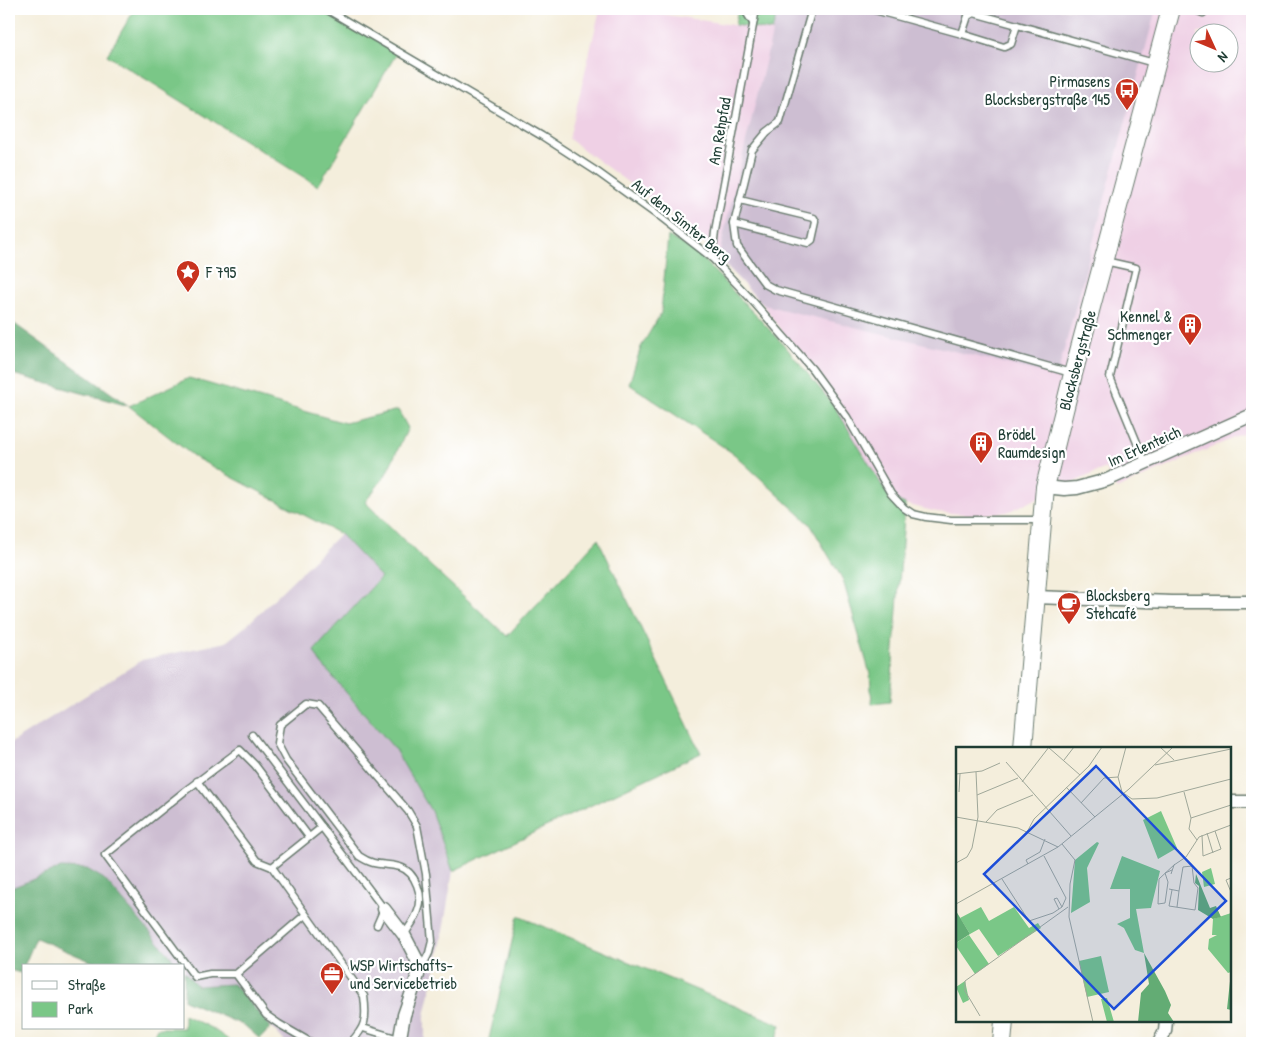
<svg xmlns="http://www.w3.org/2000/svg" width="1261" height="1052" viewBox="0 0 1261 1052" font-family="'Patrick Hand',sans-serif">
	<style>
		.built { fill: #efd0e5; fill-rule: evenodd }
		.industrial { fill: #cdbed2 }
		.green { fill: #7ac787; stroke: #4c825e }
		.forest { fill: #63ac74; stroke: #417454 }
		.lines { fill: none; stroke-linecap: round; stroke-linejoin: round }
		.service-casing { stroke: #6a7b6f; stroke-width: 9 }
		.minor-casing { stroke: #6a7b6f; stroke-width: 15 }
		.secondary-casing { stroke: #6a7b6f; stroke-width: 20 }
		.service { stroke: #fff; stroke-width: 6 }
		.minor { stroke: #fff; stroke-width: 12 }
		.secondary { stroke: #fff; stroke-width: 18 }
		.labels { text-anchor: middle; stroke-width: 4.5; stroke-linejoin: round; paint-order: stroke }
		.poi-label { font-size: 16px; fill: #1f3d34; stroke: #fff; text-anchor: start }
		.street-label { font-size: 16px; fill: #1f3d34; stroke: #fff }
		.inset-road { fill: none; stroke: #9fa799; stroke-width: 1 }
		.view { fill: #1d4ed8; fill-opacity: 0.15; stroke: #1d4ed8; stroke-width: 2.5 }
		.inset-edge { fill: none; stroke: #1f3d34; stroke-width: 2.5 }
	</style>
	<rect width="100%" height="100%" fill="#fff"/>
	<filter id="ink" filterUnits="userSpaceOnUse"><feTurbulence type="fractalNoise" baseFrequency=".02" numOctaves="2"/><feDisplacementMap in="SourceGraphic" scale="10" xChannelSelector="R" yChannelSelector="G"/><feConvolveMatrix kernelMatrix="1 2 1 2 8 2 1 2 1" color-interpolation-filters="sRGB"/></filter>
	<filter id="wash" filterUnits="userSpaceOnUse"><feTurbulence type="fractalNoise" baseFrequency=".0096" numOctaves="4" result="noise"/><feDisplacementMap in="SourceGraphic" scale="20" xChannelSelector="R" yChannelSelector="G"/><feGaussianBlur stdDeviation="1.12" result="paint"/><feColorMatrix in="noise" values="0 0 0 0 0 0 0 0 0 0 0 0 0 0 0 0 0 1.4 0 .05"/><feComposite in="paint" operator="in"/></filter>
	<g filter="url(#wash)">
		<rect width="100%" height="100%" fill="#f4eedc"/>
		<path class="built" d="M 600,9 L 628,9 L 772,31 L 778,9 L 1252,9 L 1252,430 L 1116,489 L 1106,468 L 1007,512 L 975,515 L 937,512 L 905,504 L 889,497 L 835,407 L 763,305 L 691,229 L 569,139 ZM 1198,32 L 1228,32 L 1228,62 L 1198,62 Z"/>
		<g class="industrial">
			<path d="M 778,9 L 1156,9 L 1057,376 L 764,305 L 718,258 Z"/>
			<path d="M 340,534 L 381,577 L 314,651 L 320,662 L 394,748 L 431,811 L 453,871 L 441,943 L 425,1016 L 425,1043 L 286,1043 L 233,984 L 197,986 L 184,971 L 184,966 L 179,966 L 104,879 L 87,869 L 61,868 L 9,889 L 9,744 L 142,660 L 226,642 L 246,626 Z"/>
		</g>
		<g class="green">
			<path d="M 135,9 L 326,9 L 398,51 L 318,186 L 107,55 Z"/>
			<path d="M 738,9 L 778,9 L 772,31 L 735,25 Z"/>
			<path d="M 668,236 L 696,252 L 785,346 L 835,407 L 889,497 L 905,504 L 890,702 L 872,704 L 870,674 L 843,580 L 810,524 L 734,454 L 629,384 L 641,347 L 661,313 Z"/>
			<path d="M 189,378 L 345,423 L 398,410 L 408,428 L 385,476 L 365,502 L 421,557 L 507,636 L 598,539 L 701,753 L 453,871 L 431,811 L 394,748 L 320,662 L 314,651 L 381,577 L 340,534 L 196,458 L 129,406 Z"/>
			<path d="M 518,916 L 781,1025 L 775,1043 L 488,1043 Z"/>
			<path d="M 184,1015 L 213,1029 L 233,1043 L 150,1043 L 157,1028 L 184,1028 Z"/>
		</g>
		<g class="forest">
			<path d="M 9,320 L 129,406 L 9,373 Z"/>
			<path d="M 61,868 L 87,869 L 104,879 L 179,966 L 102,966 L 36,938 L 21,973 L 9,970 L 9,889 Z"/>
			<path d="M 184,971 L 197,986 L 233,984 L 271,1027 L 260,1039 L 245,1026 L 184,1000 Z"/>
		</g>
	</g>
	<g filter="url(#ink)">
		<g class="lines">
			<g class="service-casing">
				<g id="service">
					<path d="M 326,9 L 542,136 L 596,171 L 657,215 L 712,258 L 750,298 L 812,369 L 847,417 L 891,494 L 904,508 L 913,514 L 926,517 L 951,520 L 1040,520"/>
					<path d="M 744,9 L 753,23"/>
					<path d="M 812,9 L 780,122 L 767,132 L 752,150 L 734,224 L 737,246 L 765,284 L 776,290 L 1071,373"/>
					<path d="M 871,9 L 962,34 L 968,16 L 974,13 L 1154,63"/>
					<path d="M 1193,9 L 1203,13"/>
					<path d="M 962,34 L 1004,47 L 1011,44 L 1017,25"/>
					<path d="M 734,224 L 808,243 L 812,240 L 816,222 L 814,218 L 740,200"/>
					<path d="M 712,258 L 715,232 L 756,9"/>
					<path d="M 1105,261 L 1136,268 L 1110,377 L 1145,462"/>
					<path d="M 252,735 L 384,909 L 377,925"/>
					<path d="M 197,781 L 257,861 L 272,867"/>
					<path d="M 322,827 L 272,867 L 364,996 C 367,1019 366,1027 350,1043"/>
					<path d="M 309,837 L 255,765 L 240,750 L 185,791 L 105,855 L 195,977 L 210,974 L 236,974 L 266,1015 L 279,1024 L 312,1043"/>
					<path d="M 404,935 C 409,927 415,920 418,911 C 424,897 416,872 400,867 C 383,862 377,868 359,856 L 286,760 L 277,743 L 280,725 L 306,704 L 318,706 L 408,811 L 417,826 L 426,874 L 432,941 L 429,953 L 420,971"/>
					<path d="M 236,974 L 305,915"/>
					<path d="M 363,1028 L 399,1039"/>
				</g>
			</g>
			<g class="minor-casing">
				<g id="minor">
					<path d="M 1045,487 L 1064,489 L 1077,488 L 1107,480 L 1252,415"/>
					<path d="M 1035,597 L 1172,602 L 1252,602"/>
					<path d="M 1230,802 L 1252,802"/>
					<path d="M 384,909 L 404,935 L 417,960 L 418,975 L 404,1015 L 399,1043"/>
					<path d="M 1159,1043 L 1165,1031 L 1166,1021"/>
				</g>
			</g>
			<g class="secondary-casing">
				<g id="secondary">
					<path d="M 1023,748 L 1045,487 L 1073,374 L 1171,9"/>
					<path d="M 1002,1043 L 1004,1021"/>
				</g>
			</g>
			<use href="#service" class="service"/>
			<use href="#minor" class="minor"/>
			<use href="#secondary" class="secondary"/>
		</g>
	</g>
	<defs>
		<g id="bus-pin" transform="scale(1.25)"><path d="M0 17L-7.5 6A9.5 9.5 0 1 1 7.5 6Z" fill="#c8321e" stroke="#fff"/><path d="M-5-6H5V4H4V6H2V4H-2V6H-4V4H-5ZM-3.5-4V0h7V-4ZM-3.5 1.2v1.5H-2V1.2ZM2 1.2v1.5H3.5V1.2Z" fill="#fff"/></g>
		<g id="sight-pin" transform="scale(1.25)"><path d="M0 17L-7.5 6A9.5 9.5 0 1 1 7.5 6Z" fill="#c8321e" stroke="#fff"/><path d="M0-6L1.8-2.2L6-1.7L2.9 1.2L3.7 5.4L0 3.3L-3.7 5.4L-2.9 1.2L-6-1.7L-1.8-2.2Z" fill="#fff"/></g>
		<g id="building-pin" transform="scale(1.25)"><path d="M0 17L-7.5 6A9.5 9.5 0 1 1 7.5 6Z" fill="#c8321e" stroke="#fff"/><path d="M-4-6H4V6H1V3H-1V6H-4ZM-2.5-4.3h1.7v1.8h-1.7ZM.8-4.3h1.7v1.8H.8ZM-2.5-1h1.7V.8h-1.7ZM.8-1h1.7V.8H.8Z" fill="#fff"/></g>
		<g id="cafe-pin" transform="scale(1.25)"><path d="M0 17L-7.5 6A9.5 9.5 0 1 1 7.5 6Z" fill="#c8321e" stroke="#fff"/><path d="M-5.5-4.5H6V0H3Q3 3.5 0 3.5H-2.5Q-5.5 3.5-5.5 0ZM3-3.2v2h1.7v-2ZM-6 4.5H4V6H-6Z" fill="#fff"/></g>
		<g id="office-pin" transform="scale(1.25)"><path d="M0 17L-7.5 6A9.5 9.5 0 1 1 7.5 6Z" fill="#c8321e" stroke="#fff"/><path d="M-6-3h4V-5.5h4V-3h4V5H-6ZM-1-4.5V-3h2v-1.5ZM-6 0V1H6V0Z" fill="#fff"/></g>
	</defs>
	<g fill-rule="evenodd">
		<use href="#bus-pin" x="1127" y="90"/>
		<use href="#sight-pin" x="188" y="272"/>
		<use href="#building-pin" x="1190" y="325"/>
		<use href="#building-pin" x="981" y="443"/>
		<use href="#cafe-pin" x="1069" y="604"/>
		<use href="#office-pin" x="332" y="974"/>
	</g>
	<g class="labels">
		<g class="poi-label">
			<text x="1110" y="87" text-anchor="end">Pirmasens<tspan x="1110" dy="18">Blocksbergstraße 145</tspan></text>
			<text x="206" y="278">F 795</text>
			<text x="1172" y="322" text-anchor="end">Kennel &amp;<tspan x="1172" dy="18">Schmenger</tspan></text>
			<text x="998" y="440">Brödel<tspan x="998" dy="18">Raumdesign</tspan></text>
			<text x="1086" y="601">Blocksberg<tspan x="1086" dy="18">Stehcafé</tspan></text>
			<text x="350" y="971">WSP Wirtschafts-<tspan x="350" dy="18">und Servicebetrieb</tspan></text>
		</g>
		<g class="street-label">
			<text transform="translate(719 131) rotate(-80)" y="6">Am Rehpfad</text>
			<text transform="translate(682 220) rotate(39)" y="6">Auf dem Simter Berg</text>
			<text transform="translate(1077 360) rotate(-75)" y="6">Blocksbergstraße</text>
			<text transform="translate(1144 446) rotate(-24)" y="6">Im Erlenteich</text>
		</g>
	</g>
	<g transform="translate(956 747)">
		<rect width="275" height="275" fill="#f4eedc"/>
		<path d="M 205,64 L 221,101 L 202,112 L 187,73 ZM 141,95 L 143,96 L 131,121 L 134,155 L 115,166 L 119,113 ZM 166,109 L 204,124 L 195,161 L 180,162 L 188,206 L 179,203 L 168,181 L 161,177 L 174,171 L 174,142 L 154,142 ZM 255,121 L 259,137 L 248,140 L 246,125 ZM 25,160 L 33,174 L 58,160 L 73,181 L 82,176 L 85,181 L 42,209 L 23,182 L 14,187 L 4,171 ZM 275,166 L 275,225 L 272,226 L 252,202 L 253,192 L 261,188 L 256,188 L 257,172 ZM 13,188 L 33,217 L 19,227 L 0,199 L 0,196 ZM 145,209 L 153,245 L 131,250 L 123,214 ZM 9,234 L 13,253 L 7,256 L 0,240 ZM 151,251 L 158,275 L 151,275 L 145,252 Z" fill="#7ac787"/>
		<path d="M 240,127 L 254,161 L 260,159 L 265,170 L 257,172 L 242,163 L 243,139 L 239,136 ZM 0,164 L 14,187 L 0,196 ZM 188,206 L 209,244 L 215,258 L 212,266 L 218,275 L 182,275 L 185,246 L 193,237 ZM 275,225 L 275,263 L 271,262 Z" fill="#63ac74"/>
		<path class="inset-road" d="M 92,0 L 124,28M 170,0 L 162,30 L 166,45 L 176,52 L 201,51 L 275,32M 204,0 L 218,13M 108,13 L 118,0M 50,15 L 115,89M 199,18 L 275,2M 0,27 L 26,24 L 44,16M 66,35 L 93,0M 110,40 L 139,70M 3,45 L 4,27M 228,45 L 235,71M 21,48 L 62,31M 125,56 L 148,31 L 162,30M 0,70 L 62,81 L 102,100M 235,71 L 275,58M 235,71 L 233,82 L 241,93M 30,75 L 41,63 L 77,48M 71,85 L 78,72 L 133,19 L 146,0M 251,86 L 257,106M 246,88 L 247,109 L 265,102 L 259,84M 106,97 L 119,113 L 114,137 L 113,170 L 137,275M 0,116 L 11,110 L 16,101 L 22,70 L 20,25M 72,117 L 70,113 L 84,105 L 89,92M 216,123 L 209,126 L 212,135 L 209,156 L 202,157 L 203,132 L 219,117M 215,127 L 218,118 L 230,110 L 243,90 L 275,78M 46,132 L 73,174 L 97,166 L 106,160 L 110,151 L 88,109M 213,142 L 223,144 L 227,120 L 236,119 L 238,136 L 242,141 L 239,163 L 213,159 L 216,143M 275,145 L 270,133 L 275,131M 0,157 L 102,100 L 173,42 L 217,0M 221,160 L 223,144M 103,162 L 98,152 L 101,151 L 106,160M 24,269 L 9,244 L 9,234 L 112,160"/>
		<path class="view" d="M 140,19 L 270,154 L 158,262 L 28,127 Z"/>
		<rect width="275" height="275" class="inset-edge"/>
	</g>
	<rect width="1261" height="1052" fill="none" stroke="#fff" stroke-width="30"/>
	<rect x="22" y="964" width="162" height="65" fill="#ffffff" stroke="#a5b1ae"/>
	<rect x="32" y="981" width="25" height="8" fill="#ffffff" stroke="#a5b1ae"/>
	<text x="68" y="990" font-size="15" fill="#1f3d34">Straße</text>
	<rect x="32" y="1002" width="25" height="15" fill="#7ac787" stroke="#a5b1ae"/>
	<text x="68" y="1014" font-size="15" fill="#1f3d34">Park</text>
	<g transform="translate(1214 48) rotate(134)"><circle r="24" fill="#ffffff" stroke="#a5b1ae"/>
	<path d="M0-4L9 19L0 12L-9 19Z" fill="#c8321e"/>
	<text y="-8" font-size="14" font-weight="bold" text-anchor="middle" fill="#1f3d34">N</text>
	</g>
</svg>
